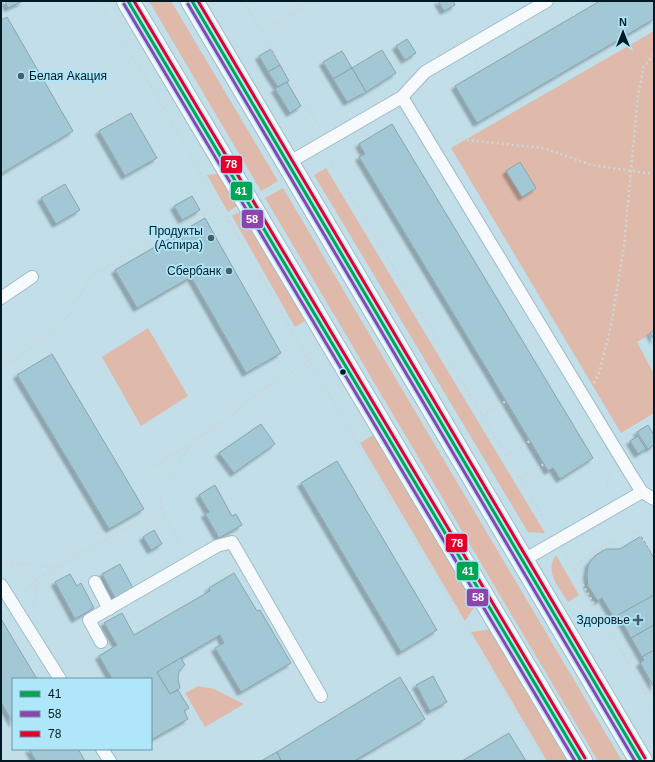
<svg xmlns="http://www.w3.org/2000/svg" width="655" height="762" viewBox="0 0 655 762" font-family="Helvetica,sans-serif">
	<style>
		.green { fill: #dfbaaa }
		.building { fill: #a2c7d5; stroke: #8ba4ae; filter: url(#shadow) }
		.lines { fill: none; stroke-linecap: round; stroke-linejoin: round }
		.lane-casing { stroke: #a2bcc6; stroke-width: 14 }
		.primary-casing { stroke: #a2bcc6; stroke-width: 24 }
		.path { stroke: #cdd6da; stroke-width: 2.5; stroke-dasharray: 2 3; stroke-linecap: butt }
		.lane { stroke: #f6fafc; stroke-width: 12 }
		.primary { stroke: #f6fafc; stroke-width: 22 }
		.bus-1-casing { stroke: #b0e6fa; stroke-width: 6 }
		.bus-2-casing { stroke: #b0e6fa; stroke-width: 6 }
		.bus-3-casing { stroke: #b0e6fa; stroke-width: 6 }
		.bus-1 { stroke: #00a651; stroke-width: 3 }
		.bus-2 { stroke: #8e44ad; stroke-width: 3 }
		.bus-3 { stroke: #e4002b; stroke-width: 3 }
		.poi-dot { fill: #445f68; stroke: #b0e6fa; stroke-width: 1.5 }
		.bus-dot { fill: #001a23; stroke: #b0e6fa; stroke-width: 1.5 }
		.labels { text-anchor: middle; stroke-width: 3.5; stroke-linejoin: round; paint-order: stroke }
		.poi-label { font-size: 12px; fill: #001a23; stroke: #b0e6fa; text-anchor: end }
		.line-badge { stroke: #b0e6fa; stroke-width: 1.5 }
		.badge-label { font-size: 11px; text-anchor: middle; font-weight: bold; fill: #fff }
	</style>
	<defs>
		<filter id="shadow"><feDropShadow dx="-3.5" dy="3.5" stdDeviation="1" flood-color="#0004"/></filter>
	</defs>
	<rect width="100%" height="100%" fill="#c1dee9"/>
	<g class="green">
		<path d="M 149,1 L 171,1 L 278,181 L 261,191 Z"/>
		<path d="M 654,31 L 654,332 L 637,342 L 654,374 L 654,413 L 621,433 L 451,148 Z"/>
		<path d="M 326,168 L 545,533 L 528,532 L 314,175 Z"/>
		<path d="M 225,173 L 241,203 L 228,212 L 207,175 Z"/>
		<path d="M 283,188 L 622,761 L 598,761 L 265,198 Z"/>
		<path d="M 245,209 L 308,319 L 295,327 L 232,216 Z"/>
		<path d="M 148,328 L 188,396 L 141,426 L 102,357 Z"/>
		<path d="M 377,433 L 477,603 L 465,621 L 360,443 Z"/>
		<path d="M 556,555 L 579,595 L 568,602 C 559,587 544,572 556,555 Z"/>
		<path d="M 493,629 L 569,761 L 547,761 L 471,632 Z"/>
		<path d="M 198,686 L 214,689 L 244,704 L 205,727 L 185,693 Z"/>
	</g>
	<g class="building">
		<path d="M 5,1 L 23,1 L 8,8 Z"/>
		<path d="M 438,1 L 453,1 L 455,5 L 444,11 Z"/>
		<path d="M 600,1 L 654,1 L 654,19 L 477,123 L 455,86 Z"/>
		<path d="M 7,17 L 73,131 L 1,174 L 1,20 Z"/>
		<path d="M 407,39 L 416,53 L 405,60 L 396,46 Z"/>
		<path d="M 271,49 L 280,65 L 268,72 L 259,56 Z"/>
		<path d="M 382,50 L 396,73 L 366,92 L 352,68 Z"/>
		<path d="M 342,51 L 352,68 L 333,79 L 323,62 Z"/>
		<path d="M 280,65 L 289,81 L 278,87 L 268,72 Z"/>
		<path d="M 352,68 L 366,92 L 347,102 L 333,79 Z"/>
		<path d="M 287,82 L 301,106 L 290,113 L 275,89 Z"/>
		<path d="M 131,113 L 157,158 L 125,176 L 99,131 Z"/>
		<path d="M 392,124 L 593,458 L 560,479 L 553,468 L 548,471 L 359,157 L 365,154 L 359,144 Z"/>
		<path d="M 520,162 L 536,188 L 522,197 L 506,171 Z"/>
		<path d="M 65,184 L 80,210 L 56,224 L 41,198 Z"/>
		<path d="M 192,196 L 200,210 L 182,220 L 174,206 Z"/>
		<path d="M 205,218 L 281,353 L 246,373 L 191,277 L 137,308 L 115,270 Z"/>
		<path d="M 654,330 L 654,340 L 650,333 Z"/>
		<path d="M 52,354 L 144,509 L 109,529 L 17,375 Z"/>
		<path d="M 261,424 L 275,444 L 234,473 L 219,453 Z"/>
		<path d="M 648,425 L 654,435 L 654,445 L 648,449 L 637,432 Z"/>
		<path d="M 638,436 L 646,449 L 638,454 L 630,441 Z"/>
		<path d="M 337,461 L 437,630 L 401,652 L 301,483 Z"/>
		<path d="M 215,485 L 232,516 L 236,514 L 242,525 L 219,538 L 205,514 L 209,512 L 199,495 Z"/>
		<path d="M 154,530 L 162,544 L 151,550 L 143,537 Z"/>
		<path d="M 641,536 L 654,558 L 654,595 L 614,618 L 602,598 L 598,601 L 588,586 L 587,574 L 589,563 L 596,555 L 606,549 L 620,549 Z"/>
		<path d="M 120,564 L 133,588 L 115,598 L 102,574 Z"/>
		<path d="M 234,573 L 257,611 L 260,610 L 291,663 L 241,692 L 215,648 L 224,643 L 220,635 L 157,672 L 170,694 L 178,690 L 189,708 L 184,711 L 188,719 L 151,740 L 151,679 L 112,679 L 99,656 L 117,645 L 104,623 L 122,613 L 134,635 L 210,591 L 209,588 Z"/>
		<path d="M 70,574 L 77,586 L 81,583 L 94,608 L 75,619 L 55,582 Z"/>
		<path d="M 654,595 L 654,625 L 631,638 L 618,615 Z"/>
		<path d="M 1,619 L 37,679 L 13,679 L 13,723 L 1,702 Z"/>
		<path d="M 654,625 L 654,650 L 642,657 L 631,638 Z"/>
		<path d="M 654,650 L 654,687 L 640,663 L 644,660 L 642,657 Z"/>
		<path d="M 181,658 L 185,665 L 179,671 L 178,679 L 180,688 L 170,694 L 157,672 Z"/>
		<path d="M 433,676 L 447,702 L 430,711 L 416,685 Z"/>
		<path d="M 400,677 L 425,719 L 354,761 L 281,761 L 277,752 Z"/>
		<path d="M 509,733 L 526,761 L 462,761 Z"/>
		<path d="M 29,749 L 78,749 L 85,761 L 36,761 Z"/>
		<path d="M 277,752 L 281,761 L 261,761 Z"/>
	</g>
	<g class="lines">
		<g class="lane-casing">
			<g id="lane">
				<path d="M 402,97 L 630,473 L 642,492 L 654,499"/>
				<path d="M 288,163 L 402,97 L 425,72 L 547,1"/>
				<path d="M 1,298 L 32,277"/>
				<path d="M 522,561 L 642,492"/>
				<path d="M 95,582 L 109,609"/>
				<path d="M 1,585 L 60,679"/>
				<path d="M 101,642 L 89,620 L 217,546 L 232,542 L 321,696"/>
				<path d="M 102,749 L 110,761"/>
			</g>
		</g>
		<g class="primary-casing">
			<g id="primary">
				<path d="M 128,1 L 581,761"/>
				<path d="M 192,1 L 641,761"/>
			</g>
		</g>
		<g class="path">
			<path d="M 98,1 L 168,115 L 218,205 L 226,216 L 309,361 L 545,761"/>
			<path d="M 243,1 L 319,126"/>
			<path d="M 566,1 L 574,16"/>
			<path d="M 262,31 L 305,6 L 302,1"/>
			<path d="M 524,34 L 529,42"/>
			<path d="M 476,61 L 481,70"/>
			<path d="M 447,138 L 544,148 L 591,165 L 654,174"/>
			<path d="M 328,158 L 549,527"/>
			<path d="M 266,192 L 277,185"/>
			<path d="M 1,368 L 61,327 L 92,275 L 218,205"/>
			<path d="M 594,383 L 599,373 L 611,326 L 624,246 L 638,95 L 644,66 L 654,55"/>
			<path d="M 482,416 L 506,401"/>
			<path d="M 1,444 L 1,456"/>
			<path d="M 506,455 L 530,441"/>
			<path d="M 147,471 L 226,420 L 257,393 L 309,361"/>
			<path d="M 520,478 L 544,464"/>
			<path d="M 606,493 L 609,471"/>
			<path d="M 161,508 L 160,495 L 191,443"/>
			<path d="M 565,554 L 654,708"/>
			<path d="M 1,562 L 58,567"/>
			<path d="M 574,570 L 584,559 L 632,531 L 639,533 L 654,554"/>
			<path d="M 24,591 L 38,578 L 161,508 L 182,548"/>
			<path d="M 34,607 L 38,578"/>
		</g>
		<use href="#lane" class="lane"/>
		<use href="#primary" class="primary"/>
		<g class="bus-1-casing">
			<g id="bus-1">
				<path d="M 128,1 L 581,761"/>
				<path d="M 192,1 L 641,761"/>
			</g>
		</g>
		<g class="bus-2-casing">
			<g id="bus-2">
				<path d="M 124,4 L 575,761"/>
				<path d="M 188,4 L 635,761"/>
			</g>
		</g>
		<g class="bus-3-casing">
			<g id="bus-3">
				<path d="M 134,1 L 585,758"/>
				<path d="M 198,1 L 645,758"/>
			</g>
		</g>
		<use href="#bus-1" class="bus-1"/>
		<use href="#bus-2" class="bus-2"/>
		<use href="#bus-3" class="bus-3"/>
	</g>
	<g class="poi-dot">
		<circle cx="21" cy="76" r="4"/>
		<circle cx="211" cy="238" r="4"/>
		<circle cx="229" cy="271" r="4"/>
		<path d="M636 614h4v4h4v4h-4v4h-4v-4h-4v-4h4z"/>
	</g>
	<circle class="bus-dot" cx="343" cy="372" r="3.5"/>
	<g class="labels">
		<g class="poi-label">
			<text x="29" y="80" text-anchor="start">Белая Акация</text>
			<text x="203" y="235">Продукты<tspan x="203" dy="14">(Аспира)</tspan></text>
			<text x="221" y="275">Сбербанк</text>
			<text x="630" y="624">Здоровье</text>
		</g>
	</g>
	<g class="line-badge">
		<rect x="220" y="155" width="23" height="19" rx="4" fill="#e4002b"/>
		<rect x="230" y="181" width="23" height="20" rx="4" fill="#00a651"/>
		<rect x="241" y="209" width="23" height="20" rx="4" fill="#8e44ad"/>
		<rect x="445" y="533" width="23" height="20" rx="4" fill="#e4002b"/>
		<rect x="456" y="561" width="23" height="20" rx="4" fill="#00a651"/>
		<rect x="466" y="588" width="23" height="19" rx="4" fill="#8e44ad"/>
	</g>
	<g class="badge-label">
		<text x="231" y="168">78</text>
		<text x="241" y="195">41</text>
		<text x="252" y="223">58</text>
		<text x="457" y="547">78</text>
		<text x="468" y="575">41</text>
		<text x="478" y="601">58</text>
	</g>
	<rect width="655" height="762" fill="none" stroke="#001a23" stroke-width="4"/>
	<rect x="12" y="678" width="140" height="72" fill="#b0e6fa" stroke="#6a94a4"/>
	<rect x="20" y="691" width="20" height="6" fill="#00a651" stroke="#6a94a4"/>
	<text x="48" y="698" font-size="12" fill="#001a23">41</text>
	<rect x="20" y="711" width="20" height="6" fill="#8e44ad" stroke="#6a94a4"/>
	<text x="48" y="718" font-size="12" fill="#001a23">58</text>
	<rect x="20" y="731" width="20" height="6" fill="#e4002b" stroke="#6a94a4"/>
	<text x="48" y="738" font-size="12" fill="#001a23">78</text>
	<g transform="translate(623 32)" stroke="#b0e6fa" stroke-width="3" paint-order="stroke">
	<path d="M0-3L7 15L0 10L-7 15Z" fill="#001a23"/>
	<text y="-6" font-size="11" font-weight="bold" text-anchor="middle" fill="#001a23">N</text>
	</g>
</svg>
